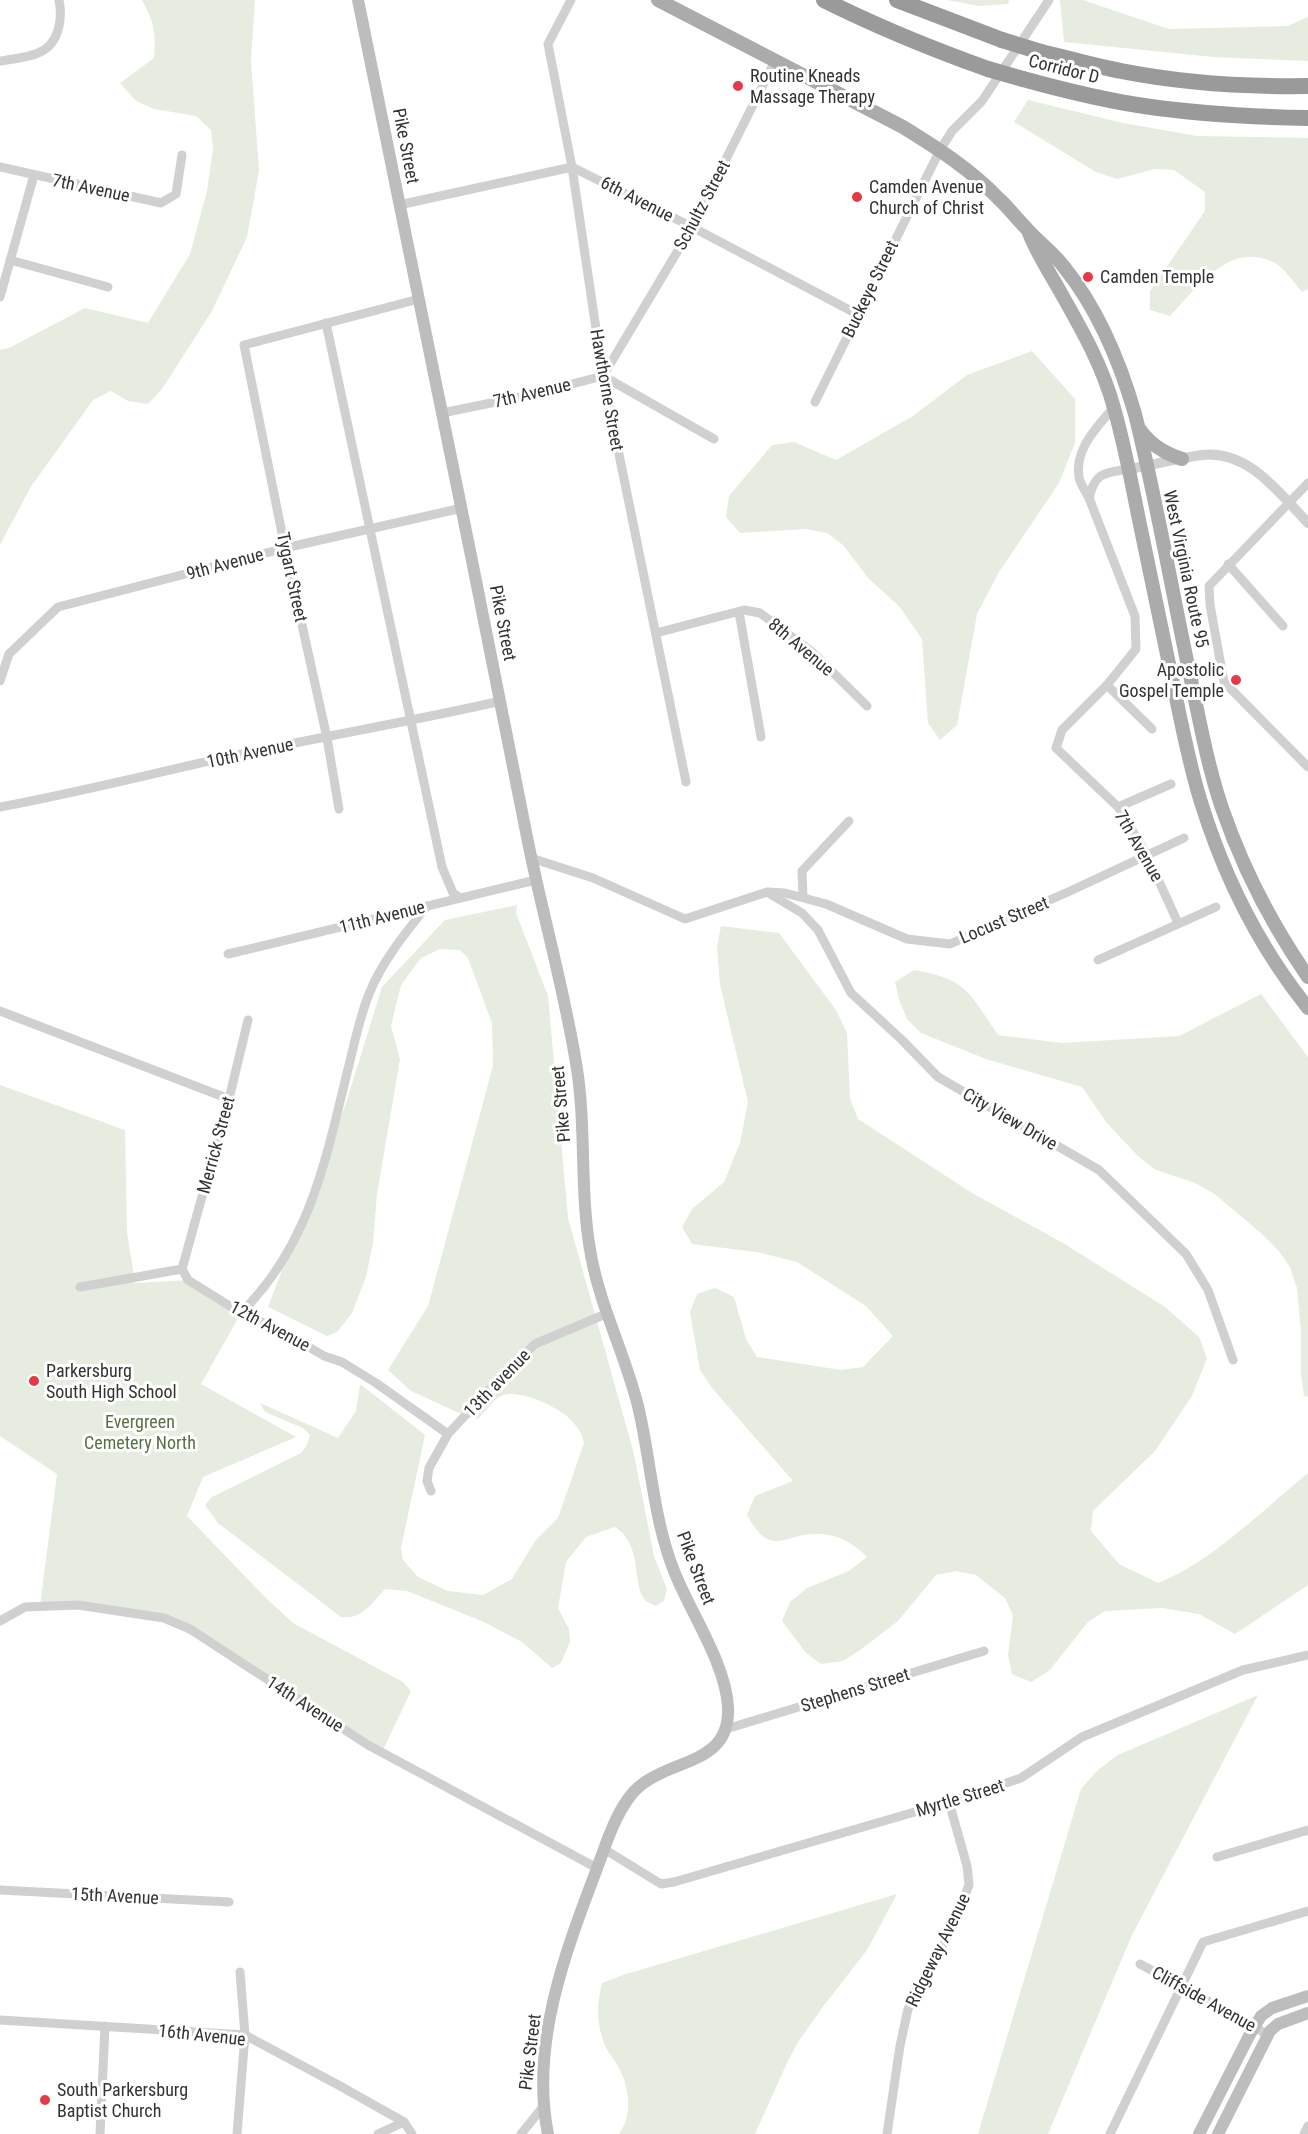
<svg xmlns="http://www.w3.org/2000/svg" width="1308" height="2134" viewBox="0 0 1308 2134" font-family="'Roboto Condensed',sans-serif">
	<style>
		.green { fill: #e6ecdf }
		.lines { fill: none; stroke-linecap: round; stroke-linejoin: round }
		.minor { stroke: #d0d0d0; stroke-width: 9 }
		.tertiary { stroke: #d0d0d0; stroke-width: 10 }
		.secondary { stroke: #bdbdbd; stroke-width: 12 }
		.primary { stroke: #ababab; stroke-width: 14 }
		.motorway { stroke: #9a9a9a; stroke-width: 16 }
		.motorway-bridge { stroke: #9a9a9a; stroke-width: 16 }
		.poi-dot { fill: #e63946; stroke: #fff; stroke-width: 2 }
		.labels { text-anchor: middle; stroke-width: 6; stroke-linejoin: round; paint-order: stroke }
		.street-label { font-size: 18px; fill: #333; stroke: #fff }
		.poi-label { font-size: 18px; fill: #333; stroke: #fff; text-anchor: start }
		.park-label { font-size: 18px; fill: #56703f; stroke: #fff }
	</style>
	<rect width="100%" height="100%" fill="#fff"/>
	<g class="green">
		<path d="M 142,0 L 255,0 L 251,60 L 259,171 L 247,237 L 212,311 L 162,389 L 148,404 L 128,401 L 111,391 L 93,400 L 30,488 L 0,545 L 0,350 L 9,348 L 85,308 L 148,323 L 190,254 L 207,191 L 213,149 L 211,130 L 196,116 L 154,109 L 136,101 L 120,83 L 154,58 C 156,34 154,21 142,0 Z"/>
		<path d="M 947,0 L 1009,0 L 1008,4 L 979,6 Z"/>
		<path d="M 1060,0 L 1083,0 L 1169,29 L 1288,26 L 1308,17 L 1308,61 L 1213,57 L 1064,42 Z"/>
		<path d="M 1028,100 L 1123,123 L 1197,136 L 1308,138 L 1308,289 L 1302,292 C 1294,283 1284,267 1273,262 C 1229,241 1196,289 1170,316 L 1150,310 L 1150,291 L 1205,211 L 1205,192 L 1174,170 L 1155,169 L 1117,179 L 1096,172 L 1014,122 Z"/>
		<path d="M 1032,351 L 1075,399 L 1075,443 L 1059,483 L 999,572 L 977,614 L 957,725 L 940,740 L 928,723 L 922,639 L 899,606 L 869,579 L 843,545 L 827,533 L 805,529 L 740,533 L 726,517 L 729,496 L 772,445 L 794,442 L 836,460 L 913,416 L 967,375 Z"/>
		<path d="M 517,905 L 516,913 L 548,996 L 568,1218 L 633,1450 L 654,1556 L 667,1589 L 664,1601 L 655,1606 C 652,1604 649,1603 646,1601 C 631,1587 644,1545 615,1527 L 586,1537 L 566,1562 L 558,1608 L 569,1629 L 570,1642 L 561,1663 L 552,1668 L 522,1642 L 484,1622 L 407,1591 L 385,1589 C 372,1603 362,1620 341,1617 L 218,1523 L 205,1505 L 212,1497 L 301,1453 L 307,1445 L 310,1435 L 303,1428 L 265,1412 L 260,1403 L 338,1438 L 356,1411 L 360,1384 L 425,1435 L 401,1548 L 403,1560 L 418,1577 L 448,1591 L 483,1595 L 512,1579 L 535,1541 L 558,1518 L 584,1443 C 582,1433 577,1426 570,1419 C 558,1407 518,1388 501,1396 C 493,1400 485,1412 478,1419 L 468,1417 L 411,1391 L 388,1370 L 428,1306 L 493,1066 L 492,1023 L 468,958 L 460,950 L 440,949 L 421,958 L 401,985 L 391,1026 L 400,1059 L 377,1194 L 373,1243 L 366,1277 L 352,1313 L 337,1332 L 327,1336 L 268,1307 L 346,1103 L 382,987 L 445,920 Z"/>
		<path d="M 721,926 L 779,933 L 836,1010 L 847,1033 L 850,1099 L 858,1119 L 972,1193 L 1063,1243 L 1165,1307 L 1199,1337 L 1207,1358 L 1192,1396 L 1155,1451 L 1093,1511 L 1091,1531 L 1119,1564 L 1158,1583 C 1209,1564 1265,1508 1308,1473 L 1308,1585 L 1235,1634 L 1199,1614 L 1162,1608 L 1105,1611 L 1088,1622 L 1049,1671 L 1031,1682 L 1012,1674 L 1008,1655 L 1013,1616 L 1005,1598 L 976,1575 L 956,1571 L 936,1575 L 898,1621 L 863,1648 L 843,1661 L 821,1664 L 806,1653 L 782,1621 L 790,1602 L 807,1588 L 849,1571 L 867,1557 C 853,1543 838,1534 818,1534 C 782,1533 772,1560 747,1515 L 755,1496 L 793,1481 L 712,1388 L 700,1370 L 690,1312 L 697,1294 L 715,1288 L 734,1297 L 746,1339 L 757,1357 L 841,1370 L 863,1367 L 893,1336 L 866,1306 L 797,1262 L 757,1252 L 692,1244 L 682,1227 L 692,1209 L 724,1182 L 740,1143 L 748,1102 L 720,985 L 717,946 Z"/>
		<path d="M 914,970 C 968,979 969,993 998,1035 L 1062,1043 L 1179,1036 L 1261,994 L 1308,1057 L 1308,1397 L 1304,1396 L 1301,1375 L 1301,1332 L 1297,1288 L 1290,1267 L 1278,1250 L 1263,1235 L 1216,1195 L 1195,1183 L 1154,1169 L 1137,1155 L 1107,1123 L 1082,1087 L 986,1059 L 921,1033 L 907,1019 L 899,1000 L 895,982 Z"/>
		<path d="M 0,1085 L 125,1130 L 127,1232 L 135,1283 L 188,1280 L 241,1313 L 201,1384 L 296,1437 L 203,1477 L 187,1516 L 264,1596 L 293,1623 L 403,1682 L 411,1691 L 382,1752 L 164,1618 L 78,1605 L 40,1606 L 57,1474 L 0,1436 Z"/>
		<path d="M 1258,1695 L 1132,1935 L 1048,2134 L 978,2134 L 1081,1789 L 1098,1770 L 1118,1755 Z"/>
		<path d="M 897,1894 L 867,1950 L 825,2004 L 798,2042 L 787,2063 L 755,2134 L 619,2134 C 634,2114 629,2083 616,2063 C 612,2056 606,2050 604,2043 C 596,2022 597,2004 602,1983 L 623,1975 Z"/>
	</g>
	<g class="lines">
		<g class="minor">
			<path d="M 571,0 L 548,44 L 572,167 L 603,376 L 686,782"/>
			<path d="M 0,61 C 12,59 26,58 38,53 C 59,45 63,19 59,0"/>
			<path d="M 0,167 L 161,203 L 176,194 L 182,155"/>
			<path d="M 399,205 L 572,167 L 692,227 L 857,314"/>
			<path d="M 10,260 L 108,287"/>
			<path d="M 0,297 L 34,175"/>
			<path d="M 326,323 L 442,867 L 453,893 L 460,898"/>
			<path d="M 603,376 L 692,227 L 775,61"/>
			<path d="M 815,402 L 940,150 L 952,131 L 982,101 L 1049,0"/>
			<path d="M 442,413 L 525,396 L 603,376 L 714,439"/>
			<path d="M 1129,469 C 1104,473 1095,472 1089,498 L 1135,616 L 1136,649 L 1107,685 L 1062,730 L 1056,748 L 1118,807 L 1147,855 L 1178,923"/>
			<path d="M 1308,483 L 1209,586 L 1210,605 L 1224,682 L 1308,767"/>
			<path d="M 1089,498 C 1086,492 1080,484 1079,477 C 1074,449 1098,426 1114,407"/>
			<path d="M 1228,564 L 1283,626"/>
			<path d="M 739,612 L 761,737"/>
			<path d="M 656,633 L 744,610 L 760,613 L 811,651 L 867,706"/>
			<path d="M 0,681 L 9,654 L 58,607 L 285,548 L 462,508"/>
			<path d="M 1107,685 L 1152,729"/>
			<path d="M 0,807 C 80,792 158,772 237,755 C 325,736 413,721 501,701"/>
			<path d="M 1118,807 L 1171,784"/>
			<path d="M 339,809 L 327,738 L 285,548 L 244,345 L 419,299"/>
			<path d="M 531,858 L 593,878 L 685,919 L 767,892 L 785,893 L 826,904 L 907,939 L 950,944 L 1068,892 L 1184,838"/>
			<path d="M 770,894 L 802,913 L 818,930 L 851,993 L 902,1040 L 938,1077 L 1099,1170 L 1186,1254 L 1208,1290 L 1233,1360"/>
			<path d="M 803,897 L 802,871 L 849,821"/>
			<path d="M 228,954 L 536,880"/>
			<path d="M 1098,960 L 1216,907"/>
			<path d="M 0,1011 L 229,1099"/>
			<path d="M 182,1269 L 229,1099 L 248,1020"/>
			<path d="M 80,1287 L 182,1269 L 188,1280 L 241,1313 L 280,1330 L 324,1356 L 342,1362 L 376,1383 L 448,1434"/>
			<path d="M 241,1313 C 312,1242 326,1157 349,1065 C 355,1041 360,1016 369,994 C 381,963 406,932 427,906"/>
			<path d="M 431,1491 L 427,1481 L 429,1468 L 448,1434 L 500,1378 L 535,1344 L 608,1313"/>
			<path d="M 0,1621 L 25,1607 L 78,1605 L 164,1618 L 190,1629 L 368,1745 L 597,1868"/>
			<path d="M 726,1729 L 984,1651"/>
			<path d="M 604,1849 L 661,1884 L 674,1882 L 949,1802 L 1021,1778 L 1082,1737 L 1243,1670 L 1308,1655"/>
			<path d="M 1217,1857 L 1308,1830"/>
			<path d="M 0,1890 L 229,1902"/>
			<path d="M 1140,1964 L 1254,2026 L 1267,2035"/>
			<path d="M 0,2020 L 245,2035 L 342,2087 L 404,2122 L 412,2134"/>
			<path d="M 100,2134 L 105,2026"/>
			<path d="M 237,2134 L 245,2035 L 240,1972"/>
			<path d="M 378,2134 L 404,2122"/>
			<path d="M 521,2134 L 542,2108"/>
			<path d="M 887,2134 L 900,2046 L 908,2009 L 949,1934 L 969,1885 L 967,1866 L 949,1802"/>
			<path d="M 1110,2134 L 1203,1942 L 1308,1911"/>
			<path d="M 1304,2134 L 1308,2126"/>
		</g>
		<path class="tertiary" d="M 1129,469 C 1153,465 1178,458 1202,455 C 1249,450 1279,493 1308,523"/>
		<g class="secondary">
			<path d="M 358,0 C 415,281 473,561 528,842 C 543,916 564,989 576,1063 C 587,1126 579,1192 591,1255 C 600,1306 625,1354 638,1406 C 651,1460 653,1518 674,1571 C 690,1612 726,1664 728,1707 C 731,1772 658,1755 628,1799 C 613,1820 605,1847 596,1871 C 565,1953 530,2045 548,2134"/>
			<path d="M 1199,2134 L 1249,2036 L 1261,2016 L 1272,2008 L 1308,1996"/>
			<path d="M 1218,2134 L 1270,2031 L 1278,2024 L 1308,2013"/>
		</g>
		<g class="primary">
			<path d="M 658,0 L 903,127 C 937,148 970,169 998,198 C 1008,207 1016,218 1026,228 C 1038,242 1053,252 1064,267 C 1098,309 1120,362 1135,414 C 1157,502 1172,592 1191,680 C 1200,723 1208,767 1222,808 C 1243,869 1272,925 1308,977"/>
			<path d="M 1029,233 C 1037,254 1050,273 1061,293 C 1082,330 1103,367 1114,408 C 1124,443 1131,479 1138,515 C 1150,573 1162,631 1174,688 C 1182,726 1189,763 1200,799 C 1223,874 1259,947 1308,1008"/>
			<path d="M 1140,430 C 1151,445 1164,453 1182,459"/>
		</g>
		<g class="motorway">
			<path d="M 824,0 C 878,27 932,49 988,69"/>
			<path d="M 897,0 L 1002,40"/>
			<path d="M 1041,52 C 1068,58 1094,66 1121,71 C 1182,83 1246,87 1308,86"/>
			<path d="M 1023,79 C 1063,90 1103,100 1144,106 C 1198,114 1253,117 1308,118"/>
		</g>
		<g class="motorway-bridge">
			<path d="M 1002,40 L 1041,52"/>
			<path d="M 988,69 L 1023,79"/>
		</g>
	</g>
	<g class="poi-dot">
		<circle cx="738" cy="86" r="6"/>
		<circle cx="857" cy="197" r="6"/>
		<circle cx="1088" cy="277" r="6"/>
		<circle cx="1236" cy="680" r="6"/>
		<circle cx="34" cy="1381" r="6"/>
		<circle cx="45" cy="2100" r="6"/>
	</g>
	<g class="labels">
		<g class="street-label">
			<text transform="translate(1064 69) rotate(14)" y="6">Corridor D</text>
			<text transform="translate(406 146) rotate(79)" y="6">Pike Street</text>
			<text transform="translate(91 188) rotate(12)" y="6">7th Avenue</text>
			<text transform="translate(637 199) rotate(27)" y="6">6th Avenue</text>
			<text transform="translate(702 205) rotate(-62)" y="6">Schultz Street</text>
			<text transform="translate(870 289) rotate(-64)" y="6">Buckeye Street</text>
			<text transform="translate(607 390) rotate(80)" y="6">Hawthorne Street</text>
			<text transform="translate(532 393) rotate(-13)" y="6">7th Avenue</text>
			<text transform="translate(225 564) rotate(-15)" y="6">9th Avenue</text>
			<text transform="translate(1186 569) rotate(78)" y="6">West Virginia Route 95</text>
			<text transform="translate(292 577) rotate(78)" y="6">Tygart Street</text>
			<text transform="translate(503 623) rotate(79)" y="6">Pike Street</text>
			<text transform="translate(801 647) rotate(40)" y="6">8th Avenue</text>
			<text transform="translate(250 753) rotate(-12)" y="6">10th Avenue</text>
			<text transform="translate(1139 846) rotate(60)" y="6">7th Avenue</text>
			<text transform="translate(382 917) rotate(-14)" y="6">11th Avenue</text>
			<text transform="translate(1004 920) rotate(-23)" y="6">Locust Street</text>
			<text transform="translate(561 1104) rotate(-95)" y="6">Pike Street</text>
			<text transform="translate(1010 1119) rotate(30)" y="6">City View Drive</text>
			<text transform="translate(216 1145) rotate(-75)" y="6">Merrick Street</text>
			<text transform="translate(270 1326) rotate(28)" y="6">12th Avenue</text>
			<text transform="translate(497 1383) rotate(-46)" y="6">13th avenue</text>
			<text transform="translate(696 1568) rotate(69)" y="6">Pike Street</text>
			<text transform="translate(855 1690) rotate(-17)" y="6">Stephens Street</text>
			<text transform="translate(305 1704) rotate(33)" y="6">14th Avenue</text>
			<text transform="translate(960 1798) rotate(-17)" y="6">Myrtle Street</text>
			<text transform="translate(115 1896) rotate(3)" y="6">15th Avenue</text>
			<text transform="translate(938 1950) rotate(-64)" y="6">Ridgeway Avenue</text>
			<text transform="translate(1204 1999) rotate(29)" y="6">Cliffside Avenue</text>
			<text transform="translate(202 2035) rotate(6)" y="6">16th Avenue</text>
			<text transform="translate(530 2052) rotate(-83)" y="6">Pike Street</text>
		</g>
		<g class="poi-label">
			<text x="750" y="82">Routine Kneads<tspan x="750" dy="21">Massage Therapy</tspan></text>
			<text x="869" y="193">Camden Avenue<tspan x="869" dy="21">Church of Christ</tspan></text>
			<text x="1100" y="283">Camden Temple</text>
			<text x="1224" y="676" text-anchor="end">Apostolic<tspan x="1224" dy="21">Gospel Temple</tspan></text>
			<text x="46" y="1377">Parkersburg<tspan x="46" dy="21">South High School</tspan></text>
			<text x="57" y="2096">South Parkersburg<tspan x="57" dy="21">Baptist Church</tspan></text>
		</g>
		<g class="park-label">
			<text x="140" y="1428">Evergreen<tspan x="140" dy="21">Cemetery North</tspan></text>
		</g>
	</g>
</svg>
